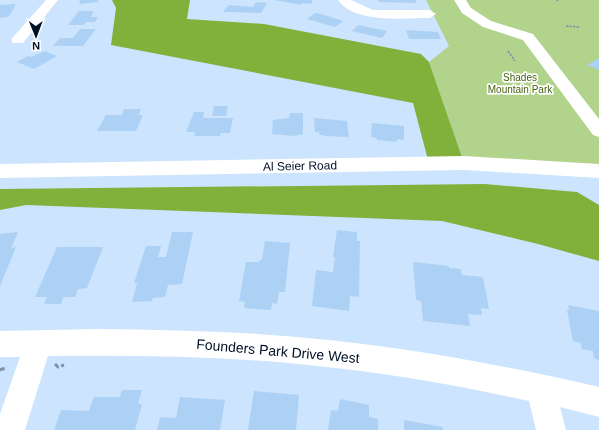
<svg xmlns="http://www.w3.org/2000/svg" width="599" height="430" viewBox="0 0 599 430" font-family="Arial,sans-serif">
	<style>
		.green { fill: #b2d38b }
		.forest { fill: #81b13a }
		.building { fill: #add1f4 }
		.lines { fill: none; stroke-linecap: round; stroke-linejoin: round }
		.path-far1 { stroke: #7d92a9; stroke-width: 1.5; stroke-dasharray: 2.5 1; stroke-linecap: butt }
		.path { stroke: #7d92a9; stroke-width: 3; stroke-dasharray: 5 2.5; stroke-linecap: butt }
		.minor { fill: #fff; fill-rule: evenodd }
		.labels { text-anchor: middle; stroke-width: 3.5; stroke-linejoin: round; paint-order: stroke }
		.far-park-label { font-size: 10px; fill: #43610f; stroke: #fff }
		.street-label { font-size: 12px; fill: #001126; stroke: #fff }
		.near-street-label { font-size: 14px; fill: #001126; stroke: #fff }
	</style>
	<rect width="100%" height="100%" fill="#cce4fd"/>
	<path class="green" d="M 426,0 L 599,0 L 599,165 L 464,163 L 429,62 L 449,46 Z"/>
	<g class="forest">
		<path d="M 112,0 L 190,0 L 187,19 L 264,24 L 421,54 L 429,62 L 463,160 L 428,160 L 413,103 L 111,45 L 116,8 Z"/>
		<path d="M 485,184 L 577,192 L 599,205 L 599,261 L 538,244 L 442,221 L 26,205 L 0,210 L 0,189 Z"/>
	</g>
	<g class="building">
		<path d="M 80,0 L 98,0 L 98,2 L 79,4 Z"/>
		<path d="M 274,0 L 313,0 L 311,4 L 302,3 L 301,5 Z"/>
		<path d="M 378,0 L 416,0 L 416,3 L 379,2 Z"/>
		<path d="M 256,2 L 267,3 L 261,13 L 223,12 L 229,5 L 253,7 Z"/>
		<path d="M 16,4 L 10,15 L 7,17 L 0,18 L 0,5 Z"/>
		<path d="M 79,11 L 94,11 L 91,17 L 98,17 L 95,22 L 86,22 L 84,25 L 68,25 Z"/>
		<path d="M 315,13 L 321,14 L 343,21 L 335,27 L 307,19 Z"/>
		<path d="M 358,25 L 387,31 L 382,38 L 352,31 Z"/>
		<path d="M 80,29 L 96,29 L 83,46 L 53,46 L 60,38 L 73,38 Z"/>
		<path d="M 406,30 L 438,32 L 441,39 L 409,39 Z"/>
		<path d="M 45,51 L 57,56 L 34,69 L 17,62 L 28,56 L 31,57 Z"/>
		<path d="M 599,58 L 599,70 L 587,65 Z"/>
		<path d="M 214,106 L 228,106 L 226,116 L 212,116 Z"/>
		<path d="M 124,109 L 141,109 L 139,115 L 143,115 L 136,131 L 97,131 L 106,115 L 122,115 Z"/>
		<path d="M 194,112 L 204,112 L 203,118 L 233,118 L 230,133 L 221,133 L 220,136 L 194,136 L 195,132 L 186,132 Z"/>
		<path d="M 290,113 L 303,113 L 303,134 L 294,136 L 272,134 L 273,120 L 289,118 Z"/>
		<path d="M 314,118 L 347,121 L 349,137 L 325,136 L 324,135 L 320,135 L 319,132 L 315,132 Z"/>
		<path d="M 372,123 L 404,126 L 404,140 L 397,139 L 397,142 L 377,140 L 377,138 L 371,137 Z"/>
		<path d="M 337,230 L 357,232 L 357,241 L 360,241 L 359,297 L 350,296 L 349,311 L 312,306 L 316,270 L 333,272 L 335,257 L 333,257 Z"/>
		<path d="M 18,232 L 11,248 L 16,247 L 0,286 L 0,234 Z"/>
		<path d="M 172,232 L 193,232 L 182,284 L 168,285 L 165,297 L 153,298 L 152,301 L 132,302 L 137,283 L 134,283 L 146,246 L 161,246 L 158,257 L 166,257 Z"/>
		<path d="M 265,241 L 290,243 L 285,292 L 279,292 L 277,304 L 272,303 L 271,310 L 244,308 L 245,302 L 239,301 L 246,262 L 258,262 L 262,259 Z"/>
		<path d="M 57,247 L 103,247 L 87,288 L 78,289 L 75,297 L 63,297 L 61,304 L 44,304 L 47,297 L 35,297 Z"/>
		<path d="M 413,262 L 449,266 L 449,268 L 461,269 L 462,275 L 483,277 L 489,309 L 481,308 L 482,315 L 468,314 L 470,326 L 423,321 L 421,301 L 416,300 Z"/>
		<path d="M 568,305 L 599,311 L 599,360 L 594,358 L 593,351 L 582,349 L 581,343 L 573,341 L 567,310 L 569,310 Z"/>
		<path d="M 122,390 L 142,390 L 138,404 L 142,404 L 135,430 L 54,430 L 61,410 L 89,411 L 94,397 L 120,397 Z"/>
		<path d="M 254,391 L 299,395 L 296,430 L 248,430 Z"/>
		<path d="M 180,397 L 225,400 L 220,430 L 157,430 L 160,417 L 176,418 Z"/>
		<path d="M 340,399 L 369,405 L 369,417 L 378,419 L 378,430 L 328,430 L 331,410 L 338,411 Z"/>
		<path d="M 404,420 L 443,427 L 443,430 L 404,430 Z"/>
	</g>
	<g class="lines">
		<g class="path-far1">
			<path d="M 556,0 L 559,0"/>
			<path d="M 566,26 L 579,27"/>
			<path d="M 508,51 L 515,61"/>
		</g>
		<g class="path">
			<path d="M 55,364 L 58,367 L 64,365"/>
			<path d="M 0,370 L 7,367"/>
		</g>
		<g class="minor">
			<path d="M 46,0 L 58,0 L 23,43 L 13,43 L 11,40 L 13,37 Z"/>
			<path d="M 338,0 L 351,0 L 373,10 L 430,10 L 436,14 L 430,18 C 405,18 355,24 338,0 Z"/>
			<path d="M 454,0 L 466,0 L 471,8 L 491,21 L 533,34 L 599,119 L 599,137 L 593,135 L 523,40 L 483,27 L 462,13 Z"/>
			<path d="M 464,156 L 599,164 L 599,178 L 464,170 L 0,178 L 0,164 Z"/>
			<path d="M 97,329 C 167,330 238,331 308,338 C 406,347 503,365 599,387 L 599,417 L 560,407 L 566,430 L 536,430 L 529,401 C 456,385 382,372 308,365 C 222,356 134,355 48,356 L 25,430 L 0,430 L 0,414 L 20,357 L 0,357 L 0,331 Z"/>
		</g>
	</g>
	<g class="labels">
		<g class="far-park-label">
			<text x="520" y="81">Shades<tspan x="520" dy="12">Mountain Park</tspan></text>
		</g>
		<g class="street-label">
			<text transform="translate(300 166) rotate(-1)" y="4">Al Seier Road</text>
		</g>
		<g class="near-street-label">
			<text transform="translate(278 351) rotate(5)" y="5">Founders Park Drive West</text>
		</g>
	</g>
	<g transform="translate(36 36) rotate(179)" stroke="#ffffff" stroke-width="3" paint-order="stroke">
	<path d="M0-3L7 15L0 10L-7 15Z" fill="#001126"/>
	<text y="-6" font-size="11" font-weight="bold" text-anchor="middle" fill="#001126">N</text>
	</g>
</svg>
